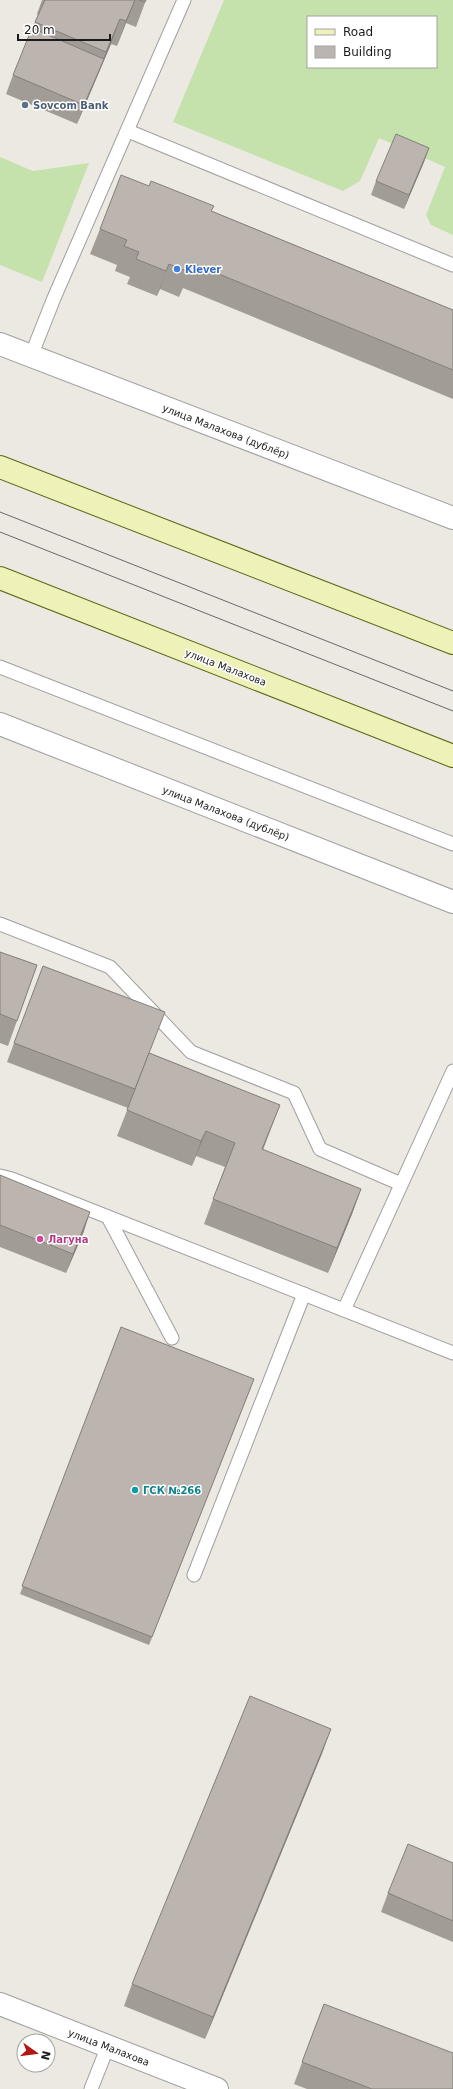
<svg xmlns="http://www.w3.org/2000/svg" width="453" height="2089" viewBox="0 0 453 2089" font-family="'DejaVu Sans',sans-serif">
	<style>
		.grass { fill: #c5e2ac; fill-rule: evenodd }
		.lines { fill: none; stroke-linecap: round; stroke-linejoin: round }
		.lane-casing { stroke: #9f9f9f; stroke-width: 15 }
		.street-casing { stroke: #9f9f9f; stroke-width: 24 }
		.secondary-casing { stroke: #5b660f; stroke-width: 24 }
		.lane { stroke: #fff; stroke-width: 13 }
		.street { stroke: #fff; stroke-width: 22 }
		.secondary { stroke: #eef2b9; stroke-width: 22 }
		.tram { stroke: #696969; stroke-width: 1 }
		.wall { fill: #a29c96 }
		.shaded-wall { fill: #847f7a }
		.building { fill: #bcb5af; stroke: #847f7a }
		.service-dot { fill: #5c6f8a; stroke: #fff; stroke-width: 1.5 }
		.shop-dot { fill: #3f7fe0; stroke: #fff; stroke-width: 1.5 }
		.hotel-dot { fill: #d1479c; stroke: #fff; stroke-width: 1.5 }
		.culture-dot { fill: #0f9aa8; stroke: #fff; stroke-width: 1.5 }
		.labels { text-anchor: middle; stroke-width: 3; stroke-linejoin: round; paint-order: stroke }
		.service-label { font-size: 10px; font-weight: bold; fill: #4e5e75; stroke: #fff; text-anchor: start }
		.shop-label { font-size: 10px; font-weight: bold; fill: #366cbe; stroke: #fff; text-anchor: start }
		.street-label { font-size: 10px; fill: #1b1b1b; stroke: #fff }
		.hotel-label { font-size: 10px; font-weight: bold; fill: #b23c85; stroke: #fff; text-anchor: start }
		.culture-label { font-size: 10px; font-weight: bold; fill: #0d838f; stroke: #fff; text-anchor: start }
	</style>
	<rect width="100%" height="100%" fill="#ece9e2"/>
	<g class="grass">
		<path d="M 224,0 L 453,0 L 453,235 L 431,225 L 426,215 L 445,167 L 379,138 L 360,181 L 343,191 L 173,122 ZM 308,17 L 436,17 L 436,67 L 308,67 Z"/>
		<path d="M 0,157 L 33,171 L 89,163 L 42,282 L 0,265 Z"/>
	</g>
	<g class="lines">
		<g class="lane-casing">
			<g id="lane">
				<path d="M 128,131 L 453,265"/>
				<path d="M 31,356 L 54,298 L 184,0"/>
				<path d="M 0,667 L 453,844"/>
				<path d="M 0,924 L 110,967 L 191,1052 L 294,1093 L 320,1149 L 401,1184"/>
				<path d="M 0,1176 L 12,1179 L 453,1353"/>
				<path d="M 108,1217 L 172,1338"/>
				<path d="M 344,1310 L 453,1071"/>
				<path d="M 194,1575 L 304,1294"/>
				<path d="M 91,2089 L 108,2046"/>
			</g>
		</g>
		<g class="street-casing">
			<g id="street">
				<path d="M 0,344 L 453,518"/>
				<path d="M 0,724 L 453,902"/>
				<path d="M 0,2004 L 217,2089"/>
			</g>
		</g>
		<g class="secondary-casing">
			<g id="secondary">
				<path d="M 0,467 L 453,643"/>
				<path d="M 0,578 L 453,756"/>
			</g>
		</g>
		<use href="#lane" class="lane"/>
		<use href="#street" class="street"/>
		<use href="#secondary" class="secondary"/>
		<g class="tram">
			<path d="M 0,512 L 453,691"/>
			<path d="M 0,532 L 453,711"/>
		</g>
	</g>
	<g class="wall">
		<path d="M 42,0 L 146,0 L 136,27 L 126,23 L 117,46 L 111,44 L 77,124 L 6,94 L 13,75 L 38,15 L 37,14 Z"/>
		<path d="M 429,148 L 424,162 L 404,209 L 371,195 L 376,181 Z"/>
		<path d="M 149,186 L 212,211 L 453,310 L 453,399 L 183,288 L 179,297 L 160,289 L 157,296 L 127,284 L 130,277 L 115,271 L 117,265 L 90,254 L 100,229 Z"/>
		<path d="M 0,952 L 37,965 L 8,1046 L 0,1043 Z"/>
		<path d="M 14,1043 L 150,1053 L 280,1105 L 263,1150 L 361,1189 L 352,1214 L 328,1273 L 204,1224 L 225,1167 L 196,1156 L 192,1166 L 117,1136 L 128,1108 L 7,1062 Z"/>
		<path d="M 0,1175 L 84,1231 L 66,1273 L 0,1247 Z"/>
		<path d="M 121,1327 L 251,1387 L 149,1645 L 20,1594 Z"/>
		<path d="M 323,1751 L 205,2039 L 124,2006 L 132,1984 Z"/>
		<path d="M 453,1863 L 453,1942 L 381,1912 L 388,1893 Z"/>
		<path d="M 324,2004 L 453,2089 L 307,2089 L 294,2084 Z"/>
	</g>
	<g class="shaded-wall">
		<path d="M 135,0 L 117,46 L 126,21 Z"/>
		<path d="M 120,19 L 111,44 L 77,124 L 84,105 Z"/>
		<path d="M 429,148 L 424,162 L 404,209 L 409,195 Z"/>
		<path d="M 169,264 L 160,289 L 157,296 Z"/>
		<path d="M 280,1105 L 270,1130 L 253,1174 L 262,1149 Z"/>
		<path d="M 206,1131 L 192,1166 L 201,1141 Z"/>
		<path d="M 361,1189 L 352,1214 L 328,1273 L 337,1248 Z"/>
		<path d="M 90,1212 L 84,1231 L 66,1273 L 73,1254 Z"/>
		<path d="M 331,1729 L 323,1751 L 205,2039 L 213,2017 Z"/>
	</g>
	<g class="building">
		<path d="M 45,0 L 135,0 L 126,21 L 120,19 L 106,52 L 35,22 Z"/>
		<path d="M 139,0 L 146,0 L 145,2 Z"/>
		<path d="M 32,28 L 104,59 L 84,105 L 13,75 Z"/>
		<path d="M 396,134 L 429,148 L 409,195 L 376,181 Z"/>
		<path d="M 121,175 L 149,186 L 151,181 L 214,206 L 211,211 L 453,310 L 453,370 L 192,263 L 189,272 L 169,264 L 166,271 L 136,259 L 139,252 L 124,246 L 127,240 L 100,229 Z"/>
		<path d="M 0,952 L 37,965 L 17,1021 L 0,1014 Z"/>
		<path d="M 43,966 L 165,1012 L 135,1089 L 14,1043 Z"/>
		<path d="M 149,1053 L 280,1105 L 262,1149 L 361,1189 L 337,1248 L 213,1199 L 235,1143 L 206,1131 L 201,1141 L 127,1110 Z"/>
		<path d="M 0,1175 L 90,1212 L 73,1254 L 0,1225 Z"/>
		<path d="M 121,1327 L 254,1379 L 152,1637 L 22,1586 Z"/>
		<path d="M 250,1696 L 331,1729 L 213,2017 L 132,1984 Z"/>
		<path d="M 408,1844 L 453,1863 L 453,1921 L 388,1893 Z"/>
		<path d="M 324,2004 L 453,2053 L 453,2089 L 372,2089 L 302,2062 Z"/>
	</g>
	<circle class="service-dot" cx="25" cy="105" r="4"/>
	<circle class="shop-dot" cx="177" cy="269" r="4"/>
	<circle class="hotel-dot" cx="40" cy="1239" r="4"/>
	<circle class="culture-dot" cx="135" cy="1490" r="4"/>
	<g class="labels">
		<g class="service-label">
			<text x="33" y="109">Sovcom Bank</text>
		</g>
		<g class="shop-label">
			<text x="185" y="273">Klever</text>
		</g>
		<g class="street-label">
			<text transform="translate(226 431) rotate(21)" y="4">улица Малахова (дублёр)</text>
			<text transform="translate(226 667) rotate(21)" y="4">улица Малахова</text>
			<text transform="translate(226 813) rotate(21)" y="4">улица Малахова (дублёр)</text>
			<text transform="translate(109 2047) rotate(21)" y="4">улица Малахова</text>
		</g>
		<g class="hotel-label">
			<text x="48" y="1243">Лагуна</text>
		</g>
		<g class="culture-label">
			<text x="143" y="1494">ГСК №266</text>
		</g>
	</g>
	<rect x="307" y="16" width="130" height="52" fill="#ffffff" stroke="#a4a4a4"/>
	<rect x="315" y="29" width="20" height="6" fill="#eef2b9" stroke="#a4a4a4"/>
	<text x="343" y="36" font-size="12" fill="#1b1b1b">Road</text>
	<rect x="315" y="46" width="20" height="12" fill="#bcb5af" stroke="#a4a4a4"/>
	<text x="343" y="56" font-size="12" fill="#1b1b1b">Building</text>
	<g transform="translate(36 2053) rotate(104)"><circle r="19" fill="#ffffff" stroke="#a4a4a4"/>
	<path d="M0-3L7 15L0 10L-7 15Z" fill="#b41613"/>
	<text y="-6" font-size="11" font-weight="bold" text-anchor="middle" fill="#1b1b1b">N</text>
	</g>
	<path d="M18 34v6h92v-6" fill="none" stroke="#1b1b1b" stroke-width="2"/>
	<text x="24" y="34" font-size="12" fill="#1b1b1b" stroke="#ffffff" stroke-width="3" paint-order="stroke">20 m</text>
</svg>
